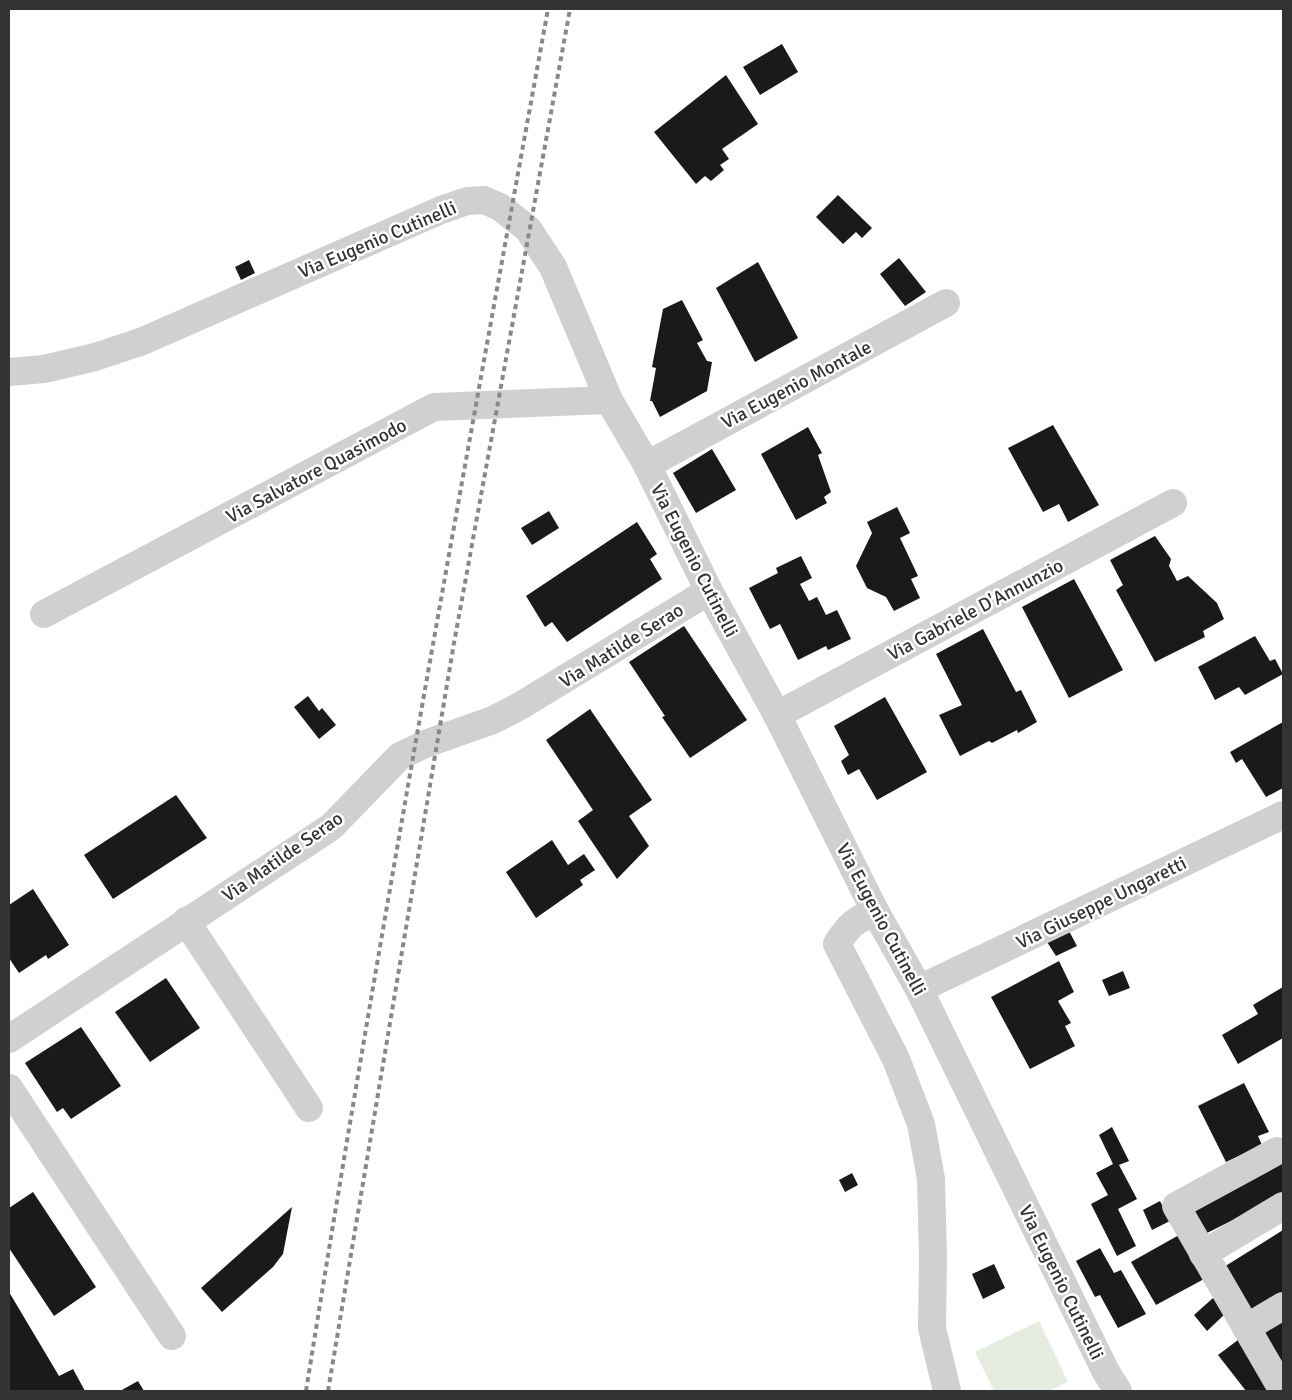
<svg xmlns="http://www.w3.org/2000/svg" width="1292" height="1400" viewBox="0 0 1292 1400" font-family="Signika,sans-serif">
	<style>
		.pitch { fill: #e6ecdf }
		.building { fill: #1a1a1a }
		.lines { fill: none; stroke-linecap: round; stroke-linejoin: round }
		.minor { stroke: #d0d0d0; stroke-width: 28 }
		.rail { stroke: #888; stroke-width: 4; stroke-dasharray: 5 4; stroke-linecap: butt }
		.labels { text-anchor: middle; stroke-width: 5; stroke-linejoin: round; paint-order: stroke }
		.street-label { font-size: 19px; fill: #333; stroke: #fff }
	</style>
	<rect width="100%" height="100%" fill="#fff"/>
	<path class="pitch" d="M 1039,1321 L 1068,1382 L 1049,1391 L 994,1391 L 975,1352 Z"/>
	<g class="building">
		<path d="M 782,44 L 798,72 L 760,95 L 743,67 Z"/>
		<path d="M 726,75 L 758,124 L 722,149 L 729,159 L 720,165 L 724,170 L 711,181 L 705,176 L 696,184 L 654,132 Z"/>
		<path d="M 838,195 L 872,228 L 862,238 L 856,232 L 843,244 L 816,217 Z"/>
		<path d="M 899,258 L 926,292 L 905,306 L 880,274 Z"/>
		<path d="M 249,260 L 255,273 L 241,280 L 235,267 Z"/>
		<path d="M 758,262 L 798,338 L 755,362 L 716,288 Z"/>
		<path d="M 682,300 L 703,340 L 697,343 L 707,361 L 712,362 L 707,391 L 660,417 L 652,401 L 650,401 L 656,368 L 652,367 L 663,309 Z"/>
		<path d="M 1053,425 L 1099,505 L 1068,522 L 1059,504 L 1043,512 L 1008,448 Z"/>
		<path d="M 808,427 L 822,453 L 818,455 L 831,492 L 824,497 L 827,503 L 796,520 L 761,454 Z"/>
		<path d="M 712,449 L 736,490 L 696,513 L 673,473 Z"/>
		<path d="M 897,507 L 910,533 L 900,538 L 918,576 L 911,579 L 920,598 L 894,611 L 886,597 L 867,588 L 856,566 L 872,533 L 867,522 Z"/>
		<path d="M 549,511 L 559,528 L 532,545 L 521,528 Z"/>
		<path d="M 637,522 L 657,554 L 650,559 L 662,579 L 567,642 L 552,622 L 545,627 L 526,596 Z"/>
		<path d="M 1155,536 L 1171,559 L 1169,566 L 1177,581 L 1188,576 L 1217,603 L 1224,619 L 1203,631 L 1205,637 L 1155,662 L 1116,590 L 1123,585 L 1110,560 Z"/>
		<path d="M 801,556 L 812,578 L 800,584 L 809,601 L 817,597 L 826,615 L 837,610 L 851,639 L 828,650 L 826,646 L 798,660 L 780,624 L 770,629 L 749,588 L 778,573 L 776,568 Z"/>
		<path d="M 1074,579 L 1123,670 L 1069,698 L 1022,607 Z"/>
		<path d="M 684,626 L 747,720 L 690,758 L 662,717 L 665,716 L 629,662 Z"/>
		<path d="M 983,629 L 1016,692 L 1021,690 L 1037,722 L 1018,733 L 1017,730 L 992,743 L 989,741 L 960,756 L 939,715 L 962,705 L 936,654 Z"/>
		<path d="M 1255,636 L 1270,661 L 1275,659 L 1283,674 L 1245,695 L 1239,687 L 1215,700 L 1198,667 Z"/>
		<path d="M 308,696 L 319,711 L 322,708 L 336,725 L 319,739 L 294,707 Z"/>
		<path d="M 885,697 L 927,772 L 877,800 L 859,769 L 848,775 L 841,761 L 849,755 L 834,726 Z"/>
		<path d="M 590,709 L 652,800 L 629,816 L 649,846 L 617,879 L 578,821 L 593,810 L 546,740 Z"/>
		<path d="M 1283,722 L 1283,788 L 1266,797 L 1242,759 L 1236,763 L 1230,752 Z"/>
		<path d="M 176,795 L 207,838 L 113,899 L 84,855 Z"/>
		<path d="M 552,840 L 568,865 L 584,854 L 595,870 L 580,880 L 583,885 L 536,918 L 506,872 Z"/>
		<path d="M 33,889 L 69,945 L 48,959 L 46,955 L 19,973 L 9,958 L 9,905 Z"/>
		<path d="M 1069,931 L 1077,946 L 1056,956 L 1047,942 Z"/>
		<path d="M 1059,961 L 1074,992 L 1058,1001 L 1071,1023 L 1065,1026 L 1075,1046 L 1030,1069 L 991,997 Z"/>
		<path d="M 1123,971 L 1130,988 L 1109,996 L 1102,980 Z"/>
		<path d="M 166,978 L 200,1028 L 150,1062 L 115,1012 Z"/>
		<path d="M 1283,987 L 1283,1038 L 1238,1064 L 1222,1035 L 1258,1014 L 1253,1005 Z"/>
		<path d="M 81,1027 L 121,1086 L 71,1119 L 63,1108 L 57,1112 L 25,1063 Z"/>
		<path d="M 1244,1083 L 1269,1132 L 1258,1136 L 1262,1145 L 1226,1162 L 1198,1106 Z"/>
		<path d="M 1112,1127 L 1129,1161 L 1119,1165 L 1137,1199 L 1118,1209 L 1136,1246 L 1117,1256 L 1091,1204 L 1108,1195 L 1096,1173 L 1113,1164 L 1099,1135 Z"/>
		<path d="M 1283,1161 L 1283,1195 L 1199,1237 L 1186,1210 Z"/>
		<path d="M 852,1173 L 858,1185 L 845,1192 L 839,1180 Z"/>
		<path d="M 33,1192 L 96,1287 L 54,1316 L 9,1248 L 9,1208 Z"/>
		<path d="M 1160,1201 L 1170,1221 L 1152,1230 L 1143,1210 Z"/>
		<path d="M 292,1207 L 283,1254 L 273,1267 L 222,1312 L 201,1288 Z"/>
		<path d="M 1283,1230 L 1283,1300 L 1248,1320 L 1219,1270 Z"/>
		<path d="M 1179,1235 L 1204,1279 L 1156,1305 L 1131,1262 Z"/>
		<path d="M 1100,1248 L 1114,1273 L 1121,1270 L 1146,1314 L 1118,1328 L 1100,1295 L 1095,1297 L 1076,1261 Z"/>
		<path d="M 994,1264 L 1005,1288 L 983,1299 L 972,1274 Z"/>
		<path d="M 9,1292 L 59,1376 L 73,1369 L 85,1391 L 9,1391 Z"/>
		<path d="M 1213,1298 L 1226,1313 L 1207,1331 L 1194,1315 Z"/>
		<path d="M 1283,1316 L 1283,1382 L 1253,1332 Z"/>
		<path d="M 1238,1340 L 1268,1391 L 1246,1391 L 1218,1355 Z"/>
		<path d="M 138,1381 L 144,1391 L 120,1391 Z"/>
	</g>
	<g class="lines">
		<g class="minor">
			<path d="M 9,372 L 44,369 L 95,357 L 143,341 L 441,210 L 467,201 L 484,200 L 500,207 L 528,229 L 553,267 L 609,400 L 647,465 L 709,591 L 777,715 L 875,911 L 919,989 L 1106,1372 L 1118,1391"/>
			<path d="M 647,465 L 946,303"/>
			<path d="M 44,614 L 434,407 L 609,400"/>
			<path d="M 777,715 L 1173,503"/>
			<path d="M 875,911 C 854,921 849,925 837,944 L 896,1059 L 921,1124 L 931,1179 L 933,1256 L 932,1328 L 947,1391"/>
			<path d="M 186,921 L 309,1108"/>
			<path d="M 919,989 L 1283,815"/>
			<path d="M 9,1039 L 331,827 L 400,756 L 425,744 L 493,720 L 520,706 L 709,591"/>
			<path d="M 9,1088 L 172,1336"/>
			<path d="M 1277,1151 L 1176,1206 L 1283,1391"/>
			<path d="M 1203,1254 L 1283,1206"/>
			<path d="M 1246,1328 L 1283,1306"/>
		</g>
		<g class="rail">
			<path d="M 306,1391 C 380,929 464,469 548,9"/>
			<path d="M 328,1391 L 454,643 L 570,9"/>
		</g>
	</g>
	<g class="labels">
		<g class="street-label">
			<text transform="translate(377 239) rotate(-23)" y="7">Via Eugenio Cutinelli</text>
			<text transform="translate(796 384) rotate(-28)" y="7">Via Eugenio Montale</text>
			<text transform="translate(316 470) rotate(-28)" y="7">Via Salvatore Quasimodo</text>
			<text transform="translate(695 560) rotate(63)" y="7">Via Eugenio Cutinelli</text>
			<text transform="translate(975 609) rotate(-28)" y="7">Via Gabriele D'Annunzio</text>
			<text transform="translate(621 645) rotate(-32)" y="7">Via Matilde Serao</text>
			<text transform="translate(282 856) rotate(-35)" y="7">Via Matilde Serao</text>
			<text transform="translate(1101 902) rotate(-26)" y="7">Via Giuseppe Ungaretti</text>
			<text transform="translate(882 919) rotate(62)" y="7">Via Eugenio Cutinelli</text>
			<text transform="translate(1062 1282) rotate(64)" y="7">Via Eugenio Cutinelli</text>
		</g>
	</g>
	<rect width="1292" height="1400" fill="none" stroke="#333333" stroke-width="20"/>
</svg>
